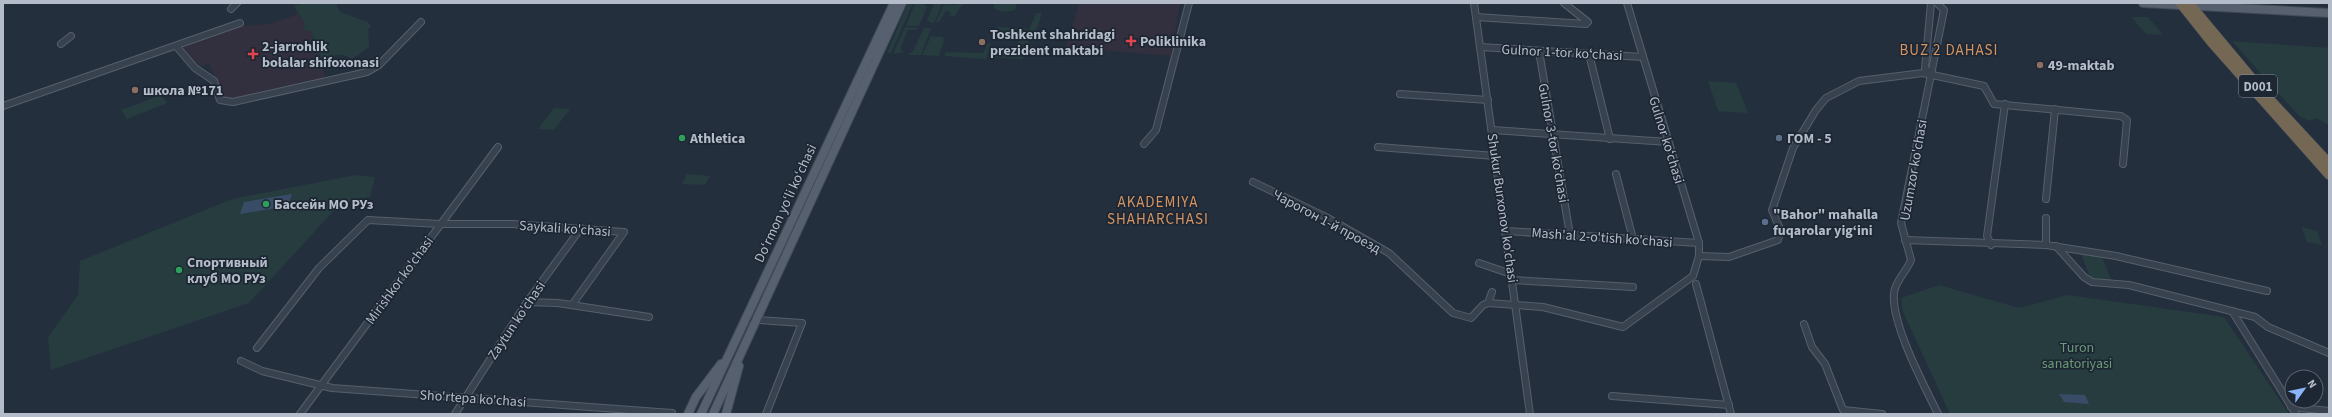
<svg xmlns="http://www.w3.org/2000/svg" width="2332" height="417" viewBox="0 0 2332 417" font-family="'Source Sans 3',sans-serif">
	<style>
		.medical { fill: #32303f }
		.green { fill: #263c3f }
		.water { fill: #394c67 }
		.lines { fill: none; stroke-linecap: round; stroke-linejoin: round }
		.minor-casing { stroke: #565f6c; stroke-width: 8 }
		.major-casing { stroke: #414a57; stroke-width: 10 }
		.highway-casing { stroke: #434c59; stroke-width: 10 }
		.minor { stroke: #38414e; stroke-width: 6 }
		.major { stroke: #56606e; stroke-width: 8 }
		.highway { stroke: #746855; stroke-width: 9 }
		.health-dot { fill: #e0444e; stroke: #1d2633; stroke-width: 1.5 }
		.education-dot { fill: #8d6e63; stroke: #1d2633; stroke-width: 1.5 }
		.leisure-dot { fill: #2e9e5b; stroke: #1d2633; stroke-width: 1.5 }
		.service-dot { fill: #5c6f8a; stroke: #1d2633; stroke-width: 1.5 }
		.labels { text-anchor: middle; stroke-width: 3.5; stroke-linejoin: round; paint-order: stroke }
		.shield { fill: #1d2633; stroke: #878f9c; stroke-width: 1 }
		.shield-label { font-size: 13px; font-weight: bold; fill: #b4bcc9 }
		.poi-label { font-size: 14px; font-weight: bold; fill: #b4bcc9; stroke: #1d2633; text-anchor: start }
		.street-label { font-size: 14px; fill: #b4bcc9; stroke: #1d2633 }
		.park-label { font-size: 14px; fill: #6b9a76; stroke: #1d2633 }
		.neighbourhood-label { font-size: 15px; letter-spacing: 1px; fill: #d59563; stroke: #1d2633 }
	</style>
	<rect width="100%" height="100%" fill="#242f3e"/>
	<g class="medical">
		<path d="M 1066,3 L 1180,3 L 1171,56 L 1066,47 L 1079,4 Z"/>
		<path d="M 298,14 L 311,31 L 326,79 L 235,100 L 224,98 L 209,64 L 197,67 L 182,48 L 241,26 L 269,24 Z"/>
	</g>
	<g class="green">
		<path d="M 301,3 L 336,3 L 340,12 L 368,22 L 371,27 L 368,29 L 369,47 L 352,59 L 342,54 L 321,59 L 311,31 L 304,30 L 305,24 L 294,6 Z"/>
		<path d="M 908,3 L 913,3 L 891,53 L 887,53 Z"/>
		<path d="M 915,3 L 923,3 L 927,7 L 919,26 L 906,26 Z"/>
		<path d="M 934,3 L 942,4 L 934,23 L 929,22 L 927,20 Z"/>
		<path d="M 958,3 L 963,3 L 955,16 L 950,16 L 951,12 L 946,11 L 939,22 L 936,22 L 944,4 L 956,5 Z"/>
		<path d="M 995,3 L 1017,3 L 1015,10 C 1007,13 1000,12 993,8 Z"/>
		<path d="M 1036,13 L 1042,13 L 1033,41 L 1030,41 L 1031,33 L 1028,44 L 1018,44 L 1021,33 L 1023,33 L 1020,32 L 1018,37 L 1015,36 L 1018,28 L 1029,29 L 1028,33 Z"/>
		<path d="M 2131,17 L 2148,17 L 2163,35 L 2146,34 Z"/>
		<path d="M 905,27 L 919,28 L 915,30 L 908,30 L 900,49 L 905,52 L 893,54 Z"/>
		<path d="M 997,27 L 1015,28 L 1009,39 L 1003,38 L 1003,34 L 1001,32 L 990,31 Z"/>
		<path d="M 924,28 L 931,28 L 921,55 L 907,55 L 913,51 Z"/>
		<path d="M 931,36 L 943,37 L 944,40 L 939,56 L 922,55 Z"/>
		<path d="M 2232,41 L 2329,48 L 2329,125 L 2316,118 L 2309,121 L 2299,116 Z"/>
		<path d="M 988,43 L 991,44 L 986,59 L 944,56 L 946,52 L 983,53 Z"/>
		<path d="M 994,47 L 1026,49 L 1023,59 L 991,57 Z"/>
		<path d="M 1708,81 L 1736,83 L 1748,113 L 1718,111 Z"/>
		<path d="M 161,95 L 167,103 L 127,119 L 121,110 Z"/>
		<path d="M 554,108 L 570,109 L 554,130 L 538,129 Z"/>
		<path d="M 687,174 L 710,176 L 705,185 L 682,184 Z"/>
		<path d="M 356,175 L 375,177 L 370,197 L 340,204 L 249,303 L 51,370 L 48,337 L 78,295 L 80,261 L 232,199 Z"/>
		<path d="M 2301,227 L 2317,231 L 2322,245 L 2307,242 Z"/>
		<path d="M 2081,254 L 2102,257 L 2112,282 L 2091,279 Z"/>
		<path d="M 1939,285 L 2019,308 L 2068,295 L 2224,317 L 2289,414 L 1950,414 L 1903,312 L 1901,298 Z"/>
	</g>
	<g class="water">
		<path d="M 292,194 L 288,206 L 240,214 L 244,202 Z"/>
		<path d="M 2059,394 L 2085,395 L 2089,404 L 2064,402 Z"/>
	</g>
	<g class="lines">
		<g class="minor-casing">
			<g id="minor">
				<path d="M 1474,3 L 1530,414"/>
				<path d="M 1937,3 L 1944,10 L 1901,223 L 1911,260 C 1907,271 1895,281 1894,293 C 1891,324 1924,385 1938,414"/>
				<path d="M 231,9 L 237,3"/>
				<path d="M 1476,17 L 1586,24 L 1588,22 L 1564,3"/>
				<path d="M 61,44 L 71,36"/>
				<path d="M 176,46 L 195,68 L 214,81 L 220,100 L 233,102 L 367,72 L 379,65 L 421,22"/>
				<path d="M 1480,47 L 1643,57"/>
				<path d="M 1539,51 L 1570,235"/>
				<path d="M 1589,54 L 1610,139"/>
				<path d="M 1930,74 L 1925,68 L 1931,3"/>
				<path d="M 1400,94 L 1488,100"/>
				<path d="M 3,106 L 240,23"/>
				<path d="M 1492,130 L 1668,142"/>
				<path d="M 1144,144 L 1156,130 L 1189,3"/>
				<path d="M 1378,147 L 1495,156"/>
				<path d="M 1616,174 L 1633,239"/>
				<path d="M 1253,182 L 1326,217 L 1389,253 L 1453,313 L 1471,318 L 1483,305 L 1488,303 L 1543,307 L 1623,327 L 1693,276 L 1699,256 L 1699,243 L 1627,3"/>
				<path d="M 2046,199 L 2055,109"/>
				<path d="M 1506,231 L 1699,243"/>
				<path d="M 1905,240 L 2046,245 L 2046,218"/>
				<path d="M 1991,245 L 1987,236 L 2005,104"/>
				<path d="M 2046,245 L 2116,256 L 2267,291"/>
				<path d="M 2056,246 L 2084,277 L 2092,282 L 2129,285 L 2255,317 L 2268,327 L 2329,353"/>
				<path d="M 1699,256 L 1729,257 L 1778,240 L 1780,229 L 1772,210 L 1793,148 L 1816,110 L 1826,98 L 1859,81 L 1923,73 L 1984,86 L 1994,104 L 2121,116 L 2127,120 L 2123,164"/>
				<path d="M 1479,263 L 1511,274"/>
				<path d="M 1512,280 L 1633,287"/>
				<path d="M 1696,284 L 1731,414"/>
				<path d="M 527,302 L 558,303 L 649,317"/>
				<path d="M 1488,303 L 1492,292"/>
				<path d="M 2232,311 L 2296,414"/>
				<path d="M 746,319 L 802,323 L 766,414"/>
				<path d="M 1804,324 L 1812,347 L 1825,364 L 1843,410 L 1882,414"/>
				<path d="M 257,348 L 319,268 L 368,220 L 440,224 L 512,224 L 624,232 L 572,305"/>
				<path d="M 241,361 L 262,371 L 332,388 L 672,413"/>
				<path d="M 1612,396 L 1729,405"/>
				<path d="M 2291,407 L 2329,411"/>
				<path d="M 300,414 L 498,147"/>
				<path d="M 455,414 L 527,302 L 581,228"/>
			</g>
		</g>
		<g class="major-casing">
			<g id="major">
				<path d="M 2143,3 L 2329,13"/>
				<path d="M 688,414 L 696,397 L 721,364"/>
				<path d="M 701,414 L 894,3"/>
				<path d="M 713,414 L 902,3"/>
				<path d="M 726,414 L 739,366"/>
			</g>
		</g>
		<g class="highway-casing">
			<g id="highway">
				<path d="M 2180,3 L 2211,42 L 2329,175"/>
				<path d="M 2189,3 L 2265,94 L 2329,163"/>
			</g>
		</g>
		<use href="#minor" class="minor"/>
		<use href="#major" class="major"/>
		<use href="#highway" class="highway"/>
	</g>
	<g class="health-dot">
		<path d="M1129 35h4v4h4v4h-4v4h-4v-4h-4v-4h4z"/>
		<path d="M251 48h4v4h4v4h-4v4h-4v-4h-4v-4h4z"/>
	</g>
	<g class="education-dot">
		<circle cx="982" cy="42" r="4"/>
		<circle cx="2040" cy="65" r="4"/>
		<circle cx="135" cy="90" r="4"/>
	</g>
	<g class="leisure-dot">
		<circle cx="682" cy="138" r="4"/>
		<circle cx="266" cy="204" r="4"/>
		<circle cx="179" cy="270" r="4"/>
	</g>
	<g class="service-dot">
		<circle cx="1779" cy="138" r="4"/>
		<circle cx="1765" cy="222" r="4"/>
	</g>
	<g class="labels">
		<rect class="shield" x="2239" y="75" width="38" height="22" rx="3"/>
		<g class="shield-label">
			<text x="2258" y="91">D001</text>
		</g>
		<g class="poi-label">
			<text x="990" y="39">Toshkent shahridagi<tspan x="990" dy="16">prezident maktabi</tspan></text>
			<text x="1140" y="46">Poliklinika</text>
			<text x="262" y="51">2-jarrohlik<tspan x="262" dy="16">bolalar shifoxonasi</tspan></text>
			<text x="2048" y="70">49-maktab</text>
			<text x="143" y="95">школа №171</text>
			<text x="690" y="143">Athletica</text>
			<text x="1787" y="143">ГОМ - 5</text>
			<text x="274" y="209">Бассейн МО РУз</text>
			<text x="1773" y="219">"Bahor" mahalla<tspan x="1773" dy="16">fuqarolar yig‘ini</tspan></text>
			<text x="187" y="267">Спортивный<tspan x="187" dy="16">клуб МО РУз</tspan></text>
		</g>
		<g class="street-label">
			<text transform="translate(1562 52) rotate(3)" y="5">Gulnor 1-tor koʻchasi</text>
			<text transform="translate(1667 140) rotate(73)" y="5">Gulnor koʻchasi</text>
			<text transform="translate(1554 143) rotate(80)" y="5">Gulnor 3-tor koʻchasi</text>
			<text transform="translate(1913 170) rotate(-80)" y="5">Uzumzor ko'chasi</text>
			<text transform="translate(785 203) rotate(-65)" y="5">Do‘rmon yo‘li ko‘chasi</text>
			<text transform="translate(1503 208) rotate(82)" y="5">Shukur Burxonov ko'chasi</text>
			<text transform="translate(1327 221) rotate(28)" y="5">Чарогон 1-й проезд</text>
			<text transform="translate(565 228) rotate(4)" y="5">Saykali ko'chasi</text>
			<text transform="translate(1602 237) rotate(4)" y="5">Mash'al 2-o'tish ko'chasi</text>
			<text transform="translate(399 280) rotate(-54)" y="5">Mirishkor ko'chasi</text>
			<text transform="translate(516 320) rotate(-56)" y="5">Zaytun ko'chasi</text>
			<text transform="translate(473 398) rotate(4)" y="5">Sho'rtepa ko'chasi</text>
		</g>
		<g class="park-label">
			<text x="2077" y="352">Turon<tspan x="2077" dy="16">sanatoriyasi</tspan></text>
		</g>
		<g class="neighbourhood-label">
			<text x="1949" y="55">BUZ 2 DAHASI</text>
			<text x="1158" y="207">AKADEMIYA<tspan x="1158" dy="17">SHAHARCHASI</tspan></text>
		</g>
	</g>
	<rect width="2332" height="417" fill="none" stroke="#b4bcc9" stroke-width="8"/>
	<g transform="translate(2304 389) rotate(57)"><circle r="19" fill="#1d2633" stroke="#59626f"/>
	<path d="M0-3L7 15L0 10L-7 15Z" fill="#8ab4f8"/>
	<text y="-6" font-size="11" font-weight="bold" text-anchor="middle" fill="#b4bcc9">N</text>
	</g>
</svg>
